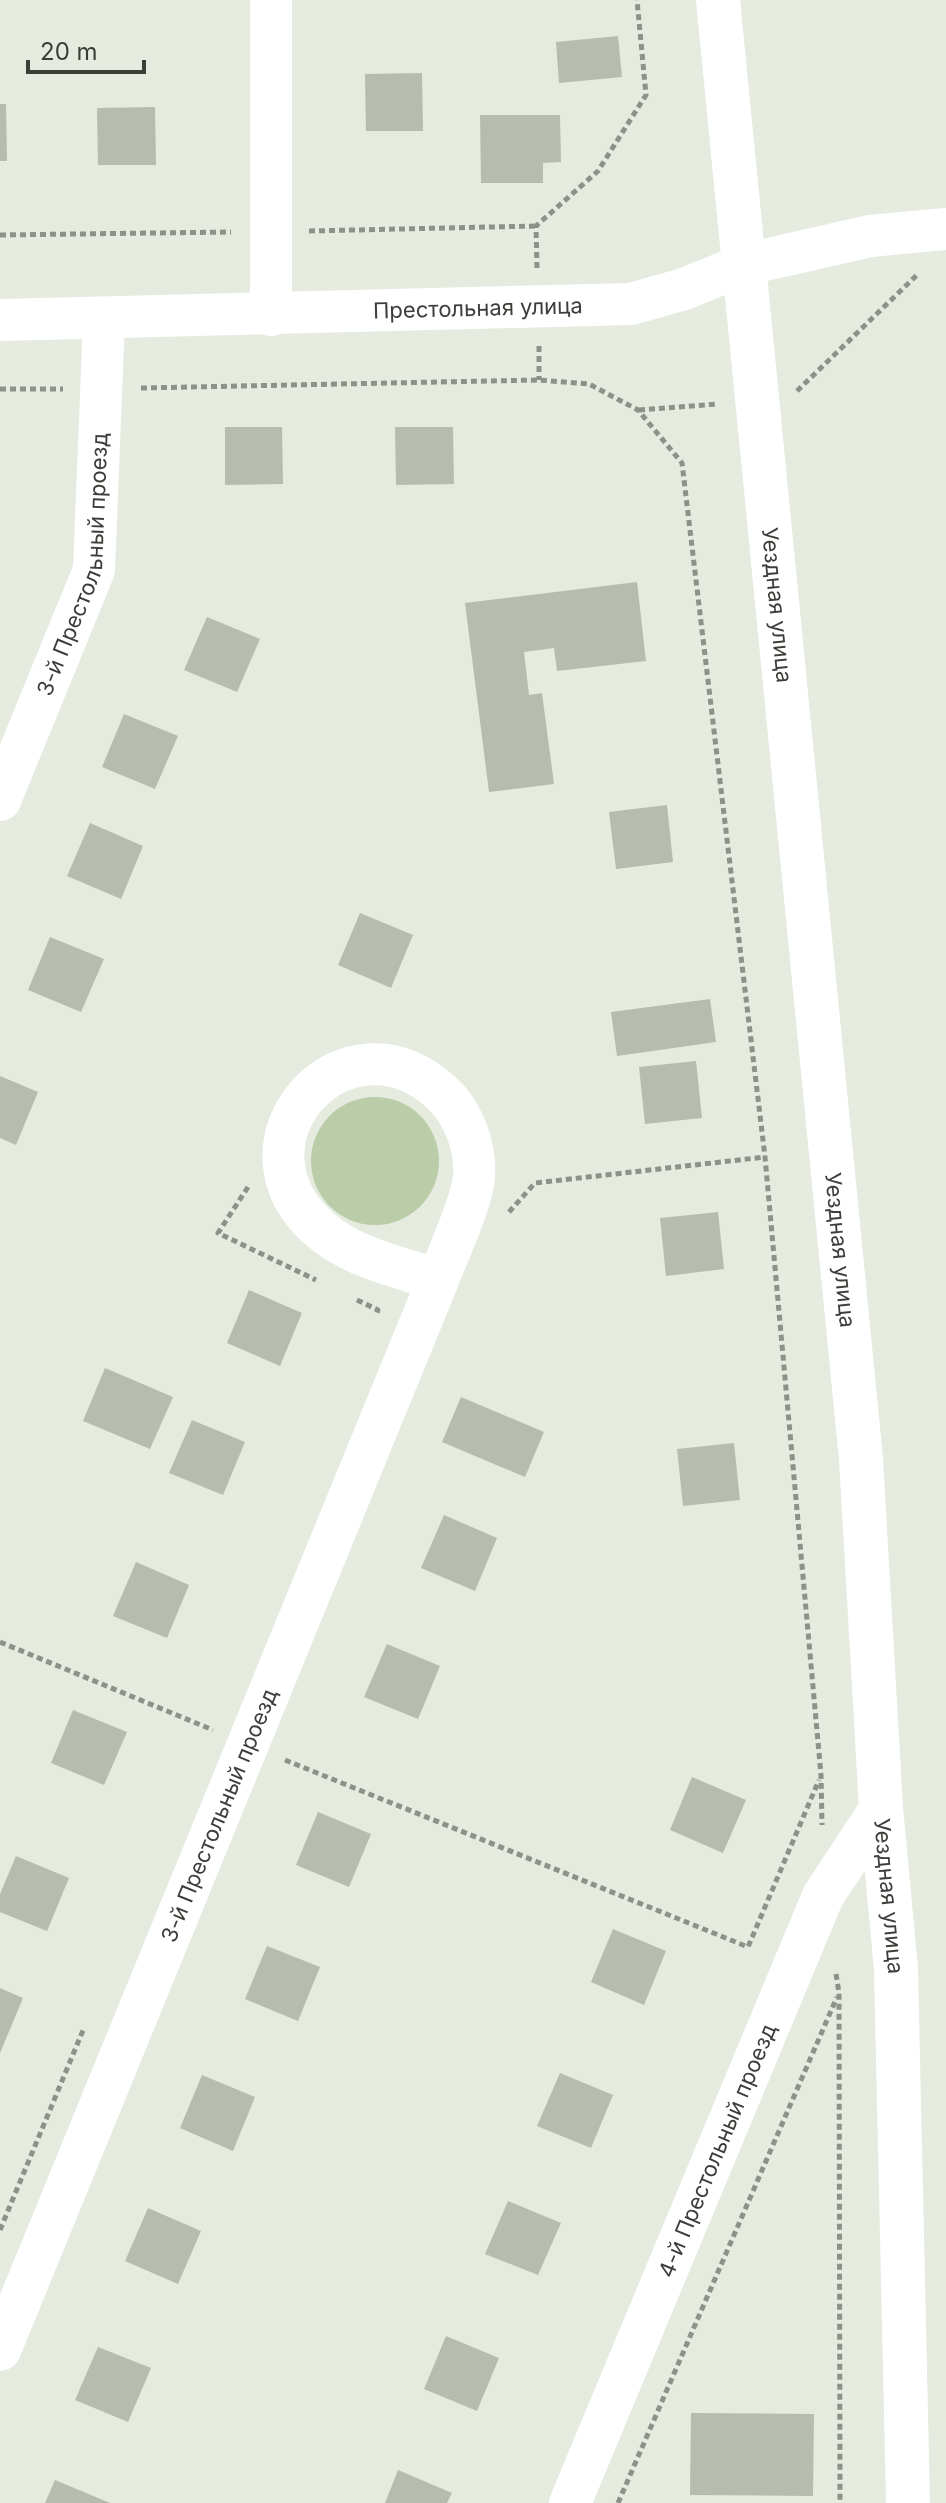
<svg xmlns="http://www.w3.org/2000/svg" width="946" height="2503" viewBox="0 0 946 2503" font-family="Inter,sans-serif">
	<style>
		.green { fill: #bacca8 }
		.building { fill: #b6bcb0 }
		.lines { fill: none; stroke-linecap: round; stroke-linejoin: round }
		.path { stroke: #8d9189; stroke-width: 5; stroke-dasharray: 6 4; stroke-linecap: butt }
		.minor { stroke: #fff; stroke-width: 42 }
		.tertiary { stroke: #fff; stroke-width: 44 }
		.labels { text-anchor: middle; stroke-width: 6; stroke-linejoin: round; paint-order: stroke }
		.street-label { font-size: 22px; fill: #3b3e39; stroke: #e5ebdf }
	</style>
	<rect width="100%" height="100%" fill="#e5ebdf"/>
	<circle class="green" cx="375" cy="1161" r="64"/>
	<g class="building">
		<path d="M 618,36 L 622,77 L 559,83 L 556,42 Z"/>
		<path d="M 422,73 L 423,131 L 366,131 L 365,74 Z"/>
		<path d="M 0,104 L 6,104 L 7,161 L 0,161 Z"/>
		<path d="M 155,107 L 156,165 L 98,165 L 97,108 Z"/>
		<path d="M 480,115 L 560,115 L 561,162 L 543,163 L 543,183 L 481,183 Z"/>
		<path d="M 225,427 L 282,427 L 283,484 L 225,485 Z"/>
		<path d="M 395,427 L 453,427 L 454,484 L 396,485 Z"/>
		<path d="M 637,582 L 646,661 L 557,671 L 554,648 L 524,652 L 529,695 L 542,693 L 554,784 L 489,792 L 465,603 Z"/>
		<path d="M 207,617 L 260,639 L 237,692 L 184,670 Z"/>
		<path d="M 124,714 L 178,736 L 155,789 L 102,767 Z"/>
		<path d="M 667,805 L 673,862 L 616,869 L 609,812 Z"/>
		<path d="M 90,823 L 143,846 L 121,899 L 67,876 Z"/>
		<path d="M 360,913 L 413,935 L 391,988 L 338,965 Z"/>
		<path d="M 50,937 L 104,959 L 81,1012 L 28,990 Z"/>
		<path d="M 710,999 L 716,1042 L 617,1056 L 611,1012 Z"/>
		<path d="M 696,1061 L 702,1118 L 645,1124 L 639,1067 Z"/>
		<path d="M 0,1076 L 38,1092 L 16,1145 L 0,1138 Z"/>
		<path d="M 718,1212 L 724,1269 L 666,1276 L 660,1218 Z"/>
		<path d="M 249,1290 L 302,1313 L 280,1366 L 227,1343 Z"/>
		<path d="M 105,1368 L 173,1397 L 150,1449 L 83,1421 Z"/>
		<path d="M 461,1397 L 544,1432 L 525,1477 L 442,1442 Z"/>
		<path d="M 192,1420 L 245,1442 L 223,1495 L 169,1473 Z"/>
		<path d="M 734,1443 L 740,1500 L 683,1506 L 677,1449 Z"/>
		<path d="M 444,1515 L 497,1538 L 475,1591 L 421,1568 Z"/>
		<path d="M 136,1562 L 189,1585 L 167,1638 L 113,1616 Z"/>
		<path d="M 387,1644 L 440,1666 L 418,1719 L 364,1697 Z"/>
		<path d="M 73,1710 L 127,1732 L 104,1785 L 51,1763 Z"/>
		<path d="M 692,1777 L 746,1800 L 723,1853 L 670,1830 Z"/>
		<path d="M 318,1812 L 371,1834 L 349,1887 L 296,1865 Z"/>
		<path d="M 16,1856 L 69,1878 L 47,1931 L 0,1912 L 0,1894 Z"/>
		<path d="M 613,1929 L 666,1951 L 644,2005 L 591,1982 Z"/>
		<path d="M 267,1946 L 320,1967 L 298,2021 L 245,1999 Z"/>
		<path d="M 0,1988 L 23,1998 L 0,2053 Z"/>
		<path d="M 560,2073 L 613,2095 L 591,2148 L 537,2126 Z"/>
		<path d="M 202,2075 L 255,2097 L 233,2151 L 180,2128 Z"/>
		<path d="M 508,2201 L 561,2223 L 538,2275 L 485,2254 Z"/>
		<path d="M 148,2208 L 201,2231 L 178,2284 L 125,2261 Z"/>
		<path d="M 446,2336 L 499,2358 L 477,2411 L 424,2389 Z"/>
		<path d="M 98,2347 L 151,2368 L 128,2422 L 75,2400 Z"/>
		<path d="M 691,2413 L 814,2414 L 813,2496 L 690,2495 Z"/>
		<path d="M 398,2470 L 452,2493 L 447,2503 L 385,2503 Z"/>
		<path d="M 55,2480 L 110,2503 L 45,2503 Z"/>
	</g>
	<g class="lines">
		<g class="path">
			<path d="M 309,231 L 536,226"/>
			<path d="M 0,235 L 231,232"/>
			<path d="M 537,268 L 536,226 L 598,171 L 646,95 L 637,0"/>
			<path d="M 539,346 L 539,380"/>
			<path d="M 141,388 L 539,380 L 589,384 L 638,410 L 682,463 L 765,1157 L 821,1775 L 822,1825"/>
			<path d="M 0,389 L 63,389"/>
			<path d="M 797,391 L 919,273"/>
			<path d="M 639,410 L 717,404"/>
			<path d="M 248,1187 L 218,1233 L 316,1280"/>
			<path d="M 509,1212 L 535,1183 L 765,1157"/>
			<path d="M 357,1300 L 378,1310 L 376,1316"/>
			<path d="M 0,1642 L 213,1730"/>
			<path d="M 285,1760 L 748,1947 L 819,1780"/>
			<path d="M 836,1974 L 839,1993 L 840,2503"/>
			<path d="M 0,2230 L 84,2028"/>
			<path d="M 618,2503 L 837,1997"/>
		</g>
		<g class="minor">
			<path d="M 271,315 L 271,0"/>
			<path id="s1" d="M 0,320 L 631,304 L 684,289 L 743,265 L 870,236 L 946,229"/>
			<path id="s2" d="M 0,800 L 94,570 L 104,319"/>
			<path id="s3" d="M 0,2350 L 438,1280 C 448,1254 472,1202 474,1177 C 476,1147 464,1114 443,1094 C 344,1002 219,1145 322,1231 C 354,1258 399,1267 438,1280"/>
			<path id="s4" d="M 570,2503 L 823,1896 L 881,1808"/>
		</g>
		<path class="tertiary" id="s5" d="M 718,0 L 861,1459 L 881,1808 L 896,1969 L 908,2503"/>
	</g>
	<g class="labels">
		<g class="street-label">
			<text dy="8" stroke="none"><textPath href="#s1" startOffset="478">Престольная улица</textPath></text>
			<text dy="8" stroke="none"><textPath href="#s2" startOffset="250">3-й Престольный проезд</textPath></text>
			<text dy="8" stroke="none"><textPath href="#s5" startOffset="608">Уездная улица</textPath></text>
			<text dy="8" stroke="none"><textPath href="#s5" startOffset="1256">Уездная улица</textPath></text>
			<text dy="8" stroke="none"><textPath href="#s3" startOffset="578">3-й Престольный проезд</textPath></text>
			<text dy="8" stroke="none"><textPath href="#s5" startOffset="1904">Уездная улица</textPath></text>
			<text dy="8" stroke="none"><textPath href="#s4" startOffset="382">4-й Престольный проезд</textPath></text>
		</g>
	</g>
	<path d="M28 60v12h116v-12" fill="none" stroke="#3b3e39" stroke-width="4"/>
	<text x="40" y="60" font-size="24" fill="#3b3e39" stroke="#e5ebdf" stroke-width="6" paint-order="stroke">20 m</text>
</svg>
